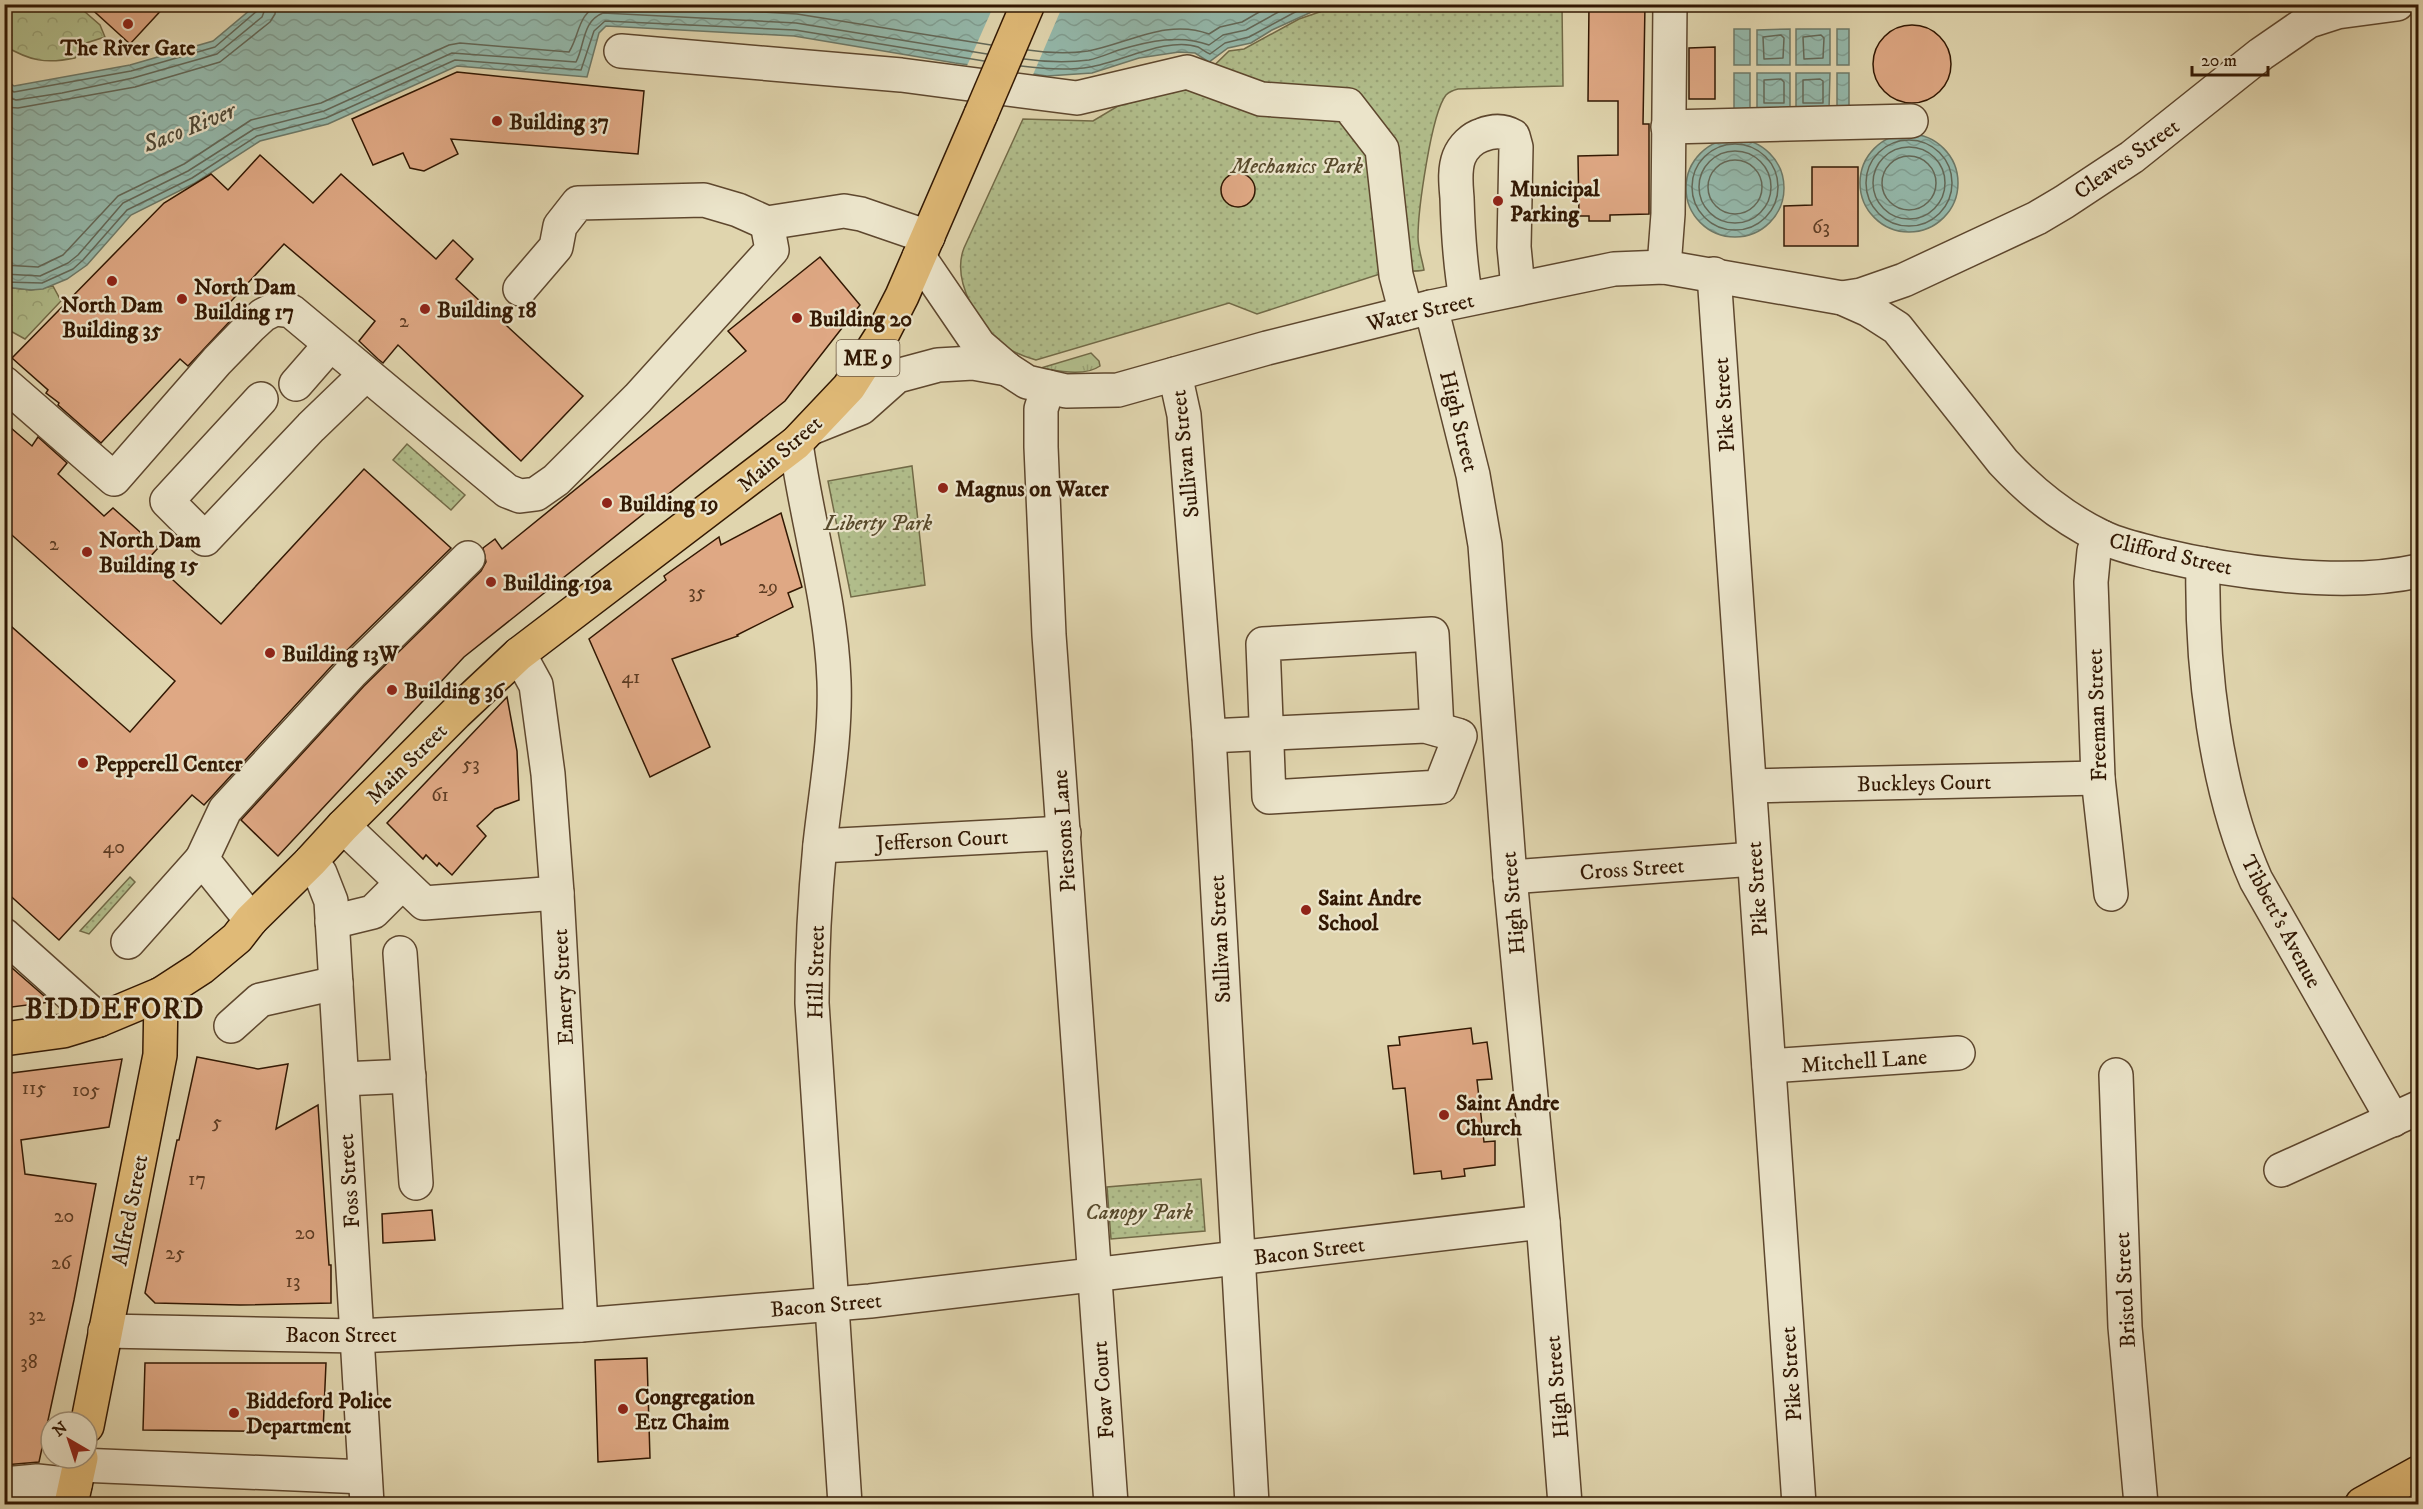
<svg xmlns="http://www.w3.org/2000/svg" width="2423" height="1509" viewBox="0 0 2423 1509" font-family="'IM FELL DW Pica',serif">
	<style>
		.grass { fill: url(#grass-tufts); stroke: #726a47; stroke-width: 1.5 }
		.forest { fill: url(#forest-crowns); stroke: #726a47; stroke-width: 1.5 }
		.park { fill: url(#park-dots); stroke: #726a47; stroke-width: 1.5 }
		.water { fill: url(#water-waves); stroke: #6d7968; stroke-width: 1.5 }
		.pier { fill: #e0d5ae }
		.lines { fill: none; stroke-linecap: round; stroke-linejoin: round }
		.shore { stroke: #636858; stroke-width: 1.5 }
		.building { fill: #dfa884; stroke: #321803; stroke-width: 1.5 }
		.minor-casing { stroke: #5e472e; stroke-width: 36 }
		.major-casing { stroke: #321803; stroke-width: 36 }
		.minor { stroke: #ebe4ca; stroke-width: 33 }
		.major { stroke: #e0ba77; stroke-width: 33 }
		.major-bridge-casing { stroke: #321803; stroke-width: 36; stroke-linecap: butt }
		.major-bridge { stroke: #e0ba77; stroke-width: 33 }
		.poi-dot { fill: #8f2418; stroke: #ebe4ca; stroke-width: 2 }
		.labels { text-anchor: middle; stroke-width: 4.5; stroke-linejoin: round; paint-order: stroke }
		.number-label { font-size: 20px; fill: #5d3c23 }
		.shield { fill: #ebe4ca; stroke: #6a553f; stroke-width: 1.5 }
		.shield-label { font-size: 21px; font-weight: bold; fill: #321803 }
		.poi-label { font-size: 22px; font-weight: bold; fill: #321803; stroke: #ebe4ca; text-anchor: start }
		.street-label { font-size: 22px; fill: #321803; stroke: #ebe4ca }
		.park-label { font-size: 22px; font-style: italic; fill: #584a2c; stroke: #ebe4ca }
		.water-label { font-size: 24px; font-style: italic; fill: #4f4836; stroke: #ebe4ca }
		.district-label { font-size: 28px; font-weight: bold; letter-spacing: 1.5px; fill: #321803; stroke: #ebe4ca }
	</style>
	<defs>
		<pattern id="grass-tufts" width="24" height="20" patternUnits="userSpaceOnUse" patternTransform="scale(1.5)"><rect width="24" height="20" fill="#b1bd8b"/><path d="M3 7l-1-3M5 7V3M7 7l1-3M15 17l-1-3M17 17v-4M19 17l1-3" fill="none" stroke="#99a276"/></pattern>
		<pattern id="forest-crowns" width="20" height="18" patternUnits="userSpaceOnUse" patternTransform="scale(1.5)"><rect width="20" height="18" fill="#b1bd8b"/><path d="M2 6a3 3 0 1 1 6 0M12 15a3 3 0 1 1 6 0" fill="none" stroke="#99a276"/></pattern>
		<pattern id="park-dots" width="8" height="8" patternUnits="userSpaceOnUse" patternTransform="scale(1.5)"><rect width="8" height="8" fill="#b1bd8b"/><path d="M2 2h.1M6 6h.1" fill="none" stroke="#99a276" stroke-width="1.8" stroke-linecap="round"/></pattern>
		<pattern id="water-waves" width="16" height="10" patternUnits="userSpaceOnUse" patternTransform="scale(1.5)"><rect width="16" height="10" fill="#94b9ac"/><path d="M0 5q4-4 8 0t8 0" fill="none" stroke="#809e92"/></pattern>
	</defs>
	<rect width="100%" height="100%" fill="#e0d5ae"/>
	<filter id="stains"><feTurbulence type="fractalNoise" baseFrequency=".00333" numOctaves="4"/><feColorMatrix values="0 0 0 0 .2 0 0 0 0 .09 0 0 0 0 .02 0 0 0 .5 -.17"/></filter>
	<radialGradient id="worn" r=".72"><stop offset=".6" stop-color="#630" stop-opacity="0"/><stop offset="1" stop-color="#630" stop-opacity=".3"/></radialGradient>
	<path class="grass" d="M 1091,353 L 1099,361 L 1100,366 C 1084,377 1059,371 1041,368 Z"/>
	<g class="forest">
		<path d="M 5,4 L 77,5 L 100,25 L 105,37 L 83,44 L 75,58 C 46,64 30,61 5,46 Z"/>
		<path d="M 53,286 L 61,301 L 25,339 L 5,328 L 4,287 L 31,290 Z"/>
	</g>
	<g class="park">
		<path d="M 1340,5 L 1562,5 L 1563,86 L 1458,89 C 1454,90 1449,92 1446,95 C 1431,114 1418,211 1418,237 C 1418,248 1422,259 1424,270 C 1419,272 1397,271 1389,271 L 1257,314 L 1229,303 L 1036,360 C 1025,357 1015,353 1006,347 C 979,327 951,281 964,248 L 1023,119 L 1093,121 L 1118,106 L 1192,87 L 1229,51 L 1244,49 L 1299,19 Z"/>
		<path d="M 407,444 L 465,495 L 451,510 L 393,460 Z"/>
		<path d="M 912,466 L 925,585 L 851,597 L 828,481 Z"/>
		<path d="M 130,877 L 135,882 L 89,934 L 80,931 Z"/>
		<path d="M 1201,1179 L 1205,1231 L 1111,1239 L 1107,1187 Z"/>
	</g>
	<g class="water">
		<path d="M 1061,4 L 1327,5 L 1272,30 L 1251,43 L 1228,48 L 1209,62 L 1195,53 L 1179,52 L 1139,58 L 1092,73 L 1047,76 L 955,63 L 794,36 L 606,26 L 599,33 L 587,77 L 457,66 L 328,124 L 260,141 L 195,183 L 131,215 L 87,265 L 67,279 L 43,289 L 31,290 L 5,287 L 4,78 L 14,86 L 130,65 L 213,41 L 256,5 Z"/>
		<rect x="1734" y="29" width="16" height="36"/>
		<path d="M 1790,29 L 1790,65 L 1757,65 L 1757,30 Z"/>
		<rect x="1796" y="29" width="34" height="36"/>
		<rect x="1837" y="29" width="12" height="36"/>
		<rect x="1734" y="73" width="16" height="37"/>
		<rect x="1757" y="73" width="33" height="37"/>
		<path d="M 1796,73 L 1830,73 L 1829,110 L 1796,110 Z"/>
		<rect x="1837" y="73" width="12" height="37"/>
		<circle cx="1909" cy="183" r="49"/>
		<circle cx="1735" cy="188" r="49"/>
	</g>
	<path class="pier" d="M 994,5 L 1063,5 L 1032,77 L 966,68 Z"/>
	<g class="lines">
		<g class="shore">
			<path d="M 618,4 L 797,14 L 991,45"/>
			<path d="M 1781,35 L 1784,38 L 1783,58 L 1764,59 L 1763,37 Z"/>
			<path d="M 1821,35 L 1824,38 L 1823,58 L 1804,59 L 1803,37 Z"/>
			<path d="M 1028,50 C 1047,53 1068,54 1088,51 C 1127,44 1167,18 1209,34 L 1220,27 L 1242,22 L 1273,4"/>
			<path d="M 1024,59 C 1045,62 1067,63 1089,60 C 1099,58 1110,53 1119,50 C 1149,41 1181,34 1209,45 L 1223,35 L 1246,30 L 1293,4"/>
			<path d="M 1021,66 C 1044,69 1067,71 1090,67 C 1119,63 1168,36 1198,47 C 1202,49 1205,52 1210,54 L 1225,43 L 1249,37 L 1310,4"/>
			<path d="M 1781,79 L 1784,82 L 1784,103 L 1764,103 L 1764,80 Z"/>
			<path d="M 1820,79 L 1823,81 L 1823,103 L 1803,103 L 1803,80 Z"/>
			<path d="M 4,86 L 14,92 L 131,71 L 215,47 L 257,11 L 259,4"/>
			<path d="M 4,96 L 16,100 L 62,93 L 133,78 L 217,54 L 262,17 L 267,4"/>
			<path d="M 4,107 L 18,108 L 135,87 L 220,62 L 270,22 L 275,14 L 276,4"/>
			<circle cx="1909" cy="183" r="43"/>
			<circle cx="1735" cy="187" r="43"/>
			<circle cx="1909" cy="183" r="36"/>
			<circle cx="1735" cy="187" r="36"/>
			<circle cx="1909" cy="183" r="27"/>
			<circle cx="1735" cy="187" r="27"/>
			<path d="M 4,265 L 38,267 L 63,255 L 118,196 L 184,164 L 251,120 L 321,103 L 449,45 L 460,43 L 569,52 C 580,35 577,13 601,4"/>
			<path d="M 4,274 L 40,276 L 68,263 L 78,255 L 123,203 L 188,171 L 254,129 L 324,111 L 452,53 L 576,62 C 585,45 582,21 603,13 L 796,23 L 987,54"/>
			<path d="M 4,282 L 42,283 L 73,269 L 83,260 L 127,210 L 192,178 L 257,136 L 326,118 L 455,60 L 581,70 L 594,31 L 605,21 L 795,30 L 984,61"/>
		</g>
	</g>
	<g class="building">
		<path d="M 86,4 L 167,4 L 130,44 Z"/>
		<path d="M 1589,4 L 1645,4 L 1643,124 L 1649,124 L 1649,214 L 1610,215 L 1610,221 L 1589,221 L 1589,216 L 1579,216 L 1578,156 L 1618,155 L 1618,101 L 1588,101 Z"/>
		<circle cx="1912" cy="64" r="39"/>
		<path d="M 1715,47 L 1715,99 L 1689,99 L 1689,48 Z"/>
		<path d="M 457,72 L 644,91 L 638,154 L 451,139 L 458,154 L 424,171 L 410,168 L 403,153 L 373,165 L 352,119 Z"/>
		<path d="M 260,155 L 313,203 L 341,174 L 436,259 L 453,240 L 473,259 L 456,279 L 583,396 L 521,461 L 398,345 L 383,363 L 378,359 L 359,341 L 375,321 L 284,244 L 222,311 L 231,320 L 188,366 L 180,359 L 101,443 L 58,405 L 59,403 L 46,393 L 48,390 L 12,358 L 164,203 L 211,174 L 228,190 Z"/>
		<path d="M 1812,167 L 1858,167 L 1858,246 L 1784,246 L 1784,206 L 1812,205 Z"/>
		<circle cx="1238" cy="190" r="17"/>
		<path d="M 820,257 L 860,305 L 785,401 L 464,657 L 278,856 L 241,820 L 364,686 L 481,571 L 486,562 L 483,548 L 495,539 L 502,549 L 746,351 L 728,331 Z"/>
		<path d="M 4,422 L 32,446 L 38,437 L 67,463 L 58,474 L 104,516 L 113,508 L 158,548 L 149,558 L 221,624 L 364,469 L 451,548 L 337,660 L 204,805 L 192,795 L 59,940 L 4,890 L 4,620 L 130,732 L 175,681 L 4,528 Z"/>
		<path d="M 781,513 L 802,587 L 788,593 L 793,607 L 737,635 L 738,636 L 672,659 L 710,747 L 650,777 L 589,639 L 666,580 L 664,576 L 719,537 L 721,545 Z"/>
		<path d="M 507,697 L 517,751 L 519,800 L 495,809 L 477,826 L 486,836 L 452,875 L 439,863 L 437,866 L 426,855 L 423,859 L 387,823 Z"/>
		<path d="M 4,961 L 51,1002 L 4,1008 Z"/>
		<path d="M 1471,1028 L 1473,1044 L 1487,1042 L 1492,1079 L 1477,1080 L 1484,1142 L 1495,1141 L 1495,1165 L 1464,1169 L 1465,1176 L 1442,1179 L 1441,1171 L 1414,1174 L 1405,1088 L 1393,1089 L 1388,1046 L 1400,1045 L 1399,1037 Z"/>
		<path d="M 197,1057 L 258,1069 L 288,1064 L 276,1129 L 318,1105 L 329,1265 L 331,1265 L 331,1303 L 240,1305 L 155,1303 L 145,1293 L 177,1140 L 179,1140 Z"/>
		<path d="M 122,1059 L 109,1127 L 21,1140 L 25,1174 L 96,1184 L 74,1300 L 39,1462 L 4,1465 L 4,1074 Z"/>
		<path d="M 432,1210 L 435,1240 L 383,1243 L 382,1214 Z"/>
		<path d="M 647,1358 L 650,1458 L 598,1462 L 595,1360 Z"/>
		<path d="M 145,1363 L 326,1363 L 323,1432 L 143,1430 Z"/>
	</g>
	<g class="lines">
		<g class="minor-casing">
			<g id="minor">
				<path d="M 621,51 L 901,75 L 1077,98 L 1187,72 L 1261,99 L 1348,105 L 1382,149 L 1396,275 L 1406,313"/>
				<path d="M 1668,127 L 1911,121"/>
				<path d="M 919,257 L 979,345 L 1007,369 L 1027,382 L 1066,391 L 1118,390 L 1267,348 L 1431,307 L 1614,269 L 1664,267 L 1842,298 L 1869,310 L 1897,328 L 2003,462 C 2031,492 2063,518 2100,536 C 2117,545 2138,549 2156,554 C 2231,572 2343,588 2418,571"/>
				<path d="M 1664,267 L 1668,214 L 1670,4"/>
				<path d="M 1714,274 L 1799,1504"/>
				<path d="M 520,289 L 556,247 L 560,226 L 578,203 L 704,200 L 738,210 L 767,223 L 844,211 L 861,214 L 928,237"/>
				<path d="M 1842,298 L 1861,295 L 1904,280 L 2037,218 L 2064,202 L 2132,157 L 2261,54 L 2309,21 L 2337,12 L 2397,4"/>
				<path d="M 1466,299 C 1460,265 1458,233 1457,198 C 1456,185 1454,170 1459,157 C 1463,147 1472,138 1482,135 C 1492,131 1503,130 1513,136 L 1516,147 L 1514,247 L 1518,288"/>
				<path d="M 1431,307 L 1473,475 L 1485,545 L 1510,877 L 1543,1222 L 1565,1504"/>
				<path d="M 1175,374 L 1184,415 L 1209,736 L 1252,1504"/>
				<path d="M 4,383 L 114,479 L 217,361 L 251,326 L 263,315 L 275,309 L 291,311 L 507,491 L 520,496 L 536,494 L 556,480 L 638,398 L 772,250 L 767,223"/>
				<path d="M 296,384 L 330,345"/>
				<path d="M 1048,387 L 1041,409 L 1041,447 L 1049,635 L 1111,1504"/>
				<path d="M 261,399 L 167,501 L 205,539 L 311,427 L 366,374"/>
				<path d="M 811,428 L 861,408 L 897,376 L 938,365 L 973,363 L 1007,369"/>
				<path d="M 796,443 C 807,523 831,600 834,681 C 836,736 826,789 820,844 C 815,896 812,950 812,1003 L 845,1504"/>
				<path d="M 2102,537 L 2094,551 L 2091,582 L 2098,778 L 2111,894"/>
				<path d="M 2203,564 C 2201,665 2215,788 2256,880 L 2393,1120"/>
				<path d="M 519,654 L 536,685 L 548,774 L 557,893 L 581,1325"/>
				<path d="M 1437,729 L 1432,634 L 1263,644 L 1269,797 L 1440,787 L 1460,736"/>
				<path d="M 1209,736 L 1425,726 L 1457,735"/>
				<path d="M 1750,786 L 2098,778"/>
				<path d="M 343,826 L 424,903 L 557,893"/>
				<path d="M 820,846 L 1064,833"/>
				<path d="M 202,859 L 225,810 L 351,673 L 468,558"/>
				<path d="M 310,862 L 320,873 L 331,901 L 367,1504"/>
				<path d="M 1510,877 L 1754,859"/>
				<path d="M 332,922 L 373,912 L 401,884"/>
				<path d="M 4,935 L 99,1020"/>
				<path d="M 128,942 L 202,859 L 251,920"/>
				<path d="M 400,953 L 416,1183"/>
				<path d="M 231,1026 L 260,1000 L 336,983"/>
				<path d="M 1769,1066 L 1958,1053"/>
				<path d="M 2116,1075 L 2125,1327 L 2141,1504"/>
				<path d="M 342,1079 L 409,1076"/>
				<path d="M 2281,1170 L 2418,1108"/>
				<path d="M 105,1331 L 357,1336 L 581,1325 L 870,1301 L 1543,1222"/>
				<path d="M 80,1465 L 365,1477"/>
				<path d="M 4,1484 L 37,1481 L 75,1485"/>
			</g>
		</g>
		<g class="major-casing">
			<g id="major">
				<path d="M 4,1039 L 63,1031 L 99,1020 L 161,994 L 201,968 L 237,938 L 251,920 L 310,862 L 343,826 L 456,713 L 519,654 L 796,443 L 849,387 L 882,335 L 902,296 L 981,114"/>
				<path d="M 87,1426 L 160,1055 L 161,994"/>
				<path d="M 71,1504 L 81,1458"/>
				<path d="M 2362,1504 L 2418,1473"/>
			</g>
		</g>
		<use href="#minor" class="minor"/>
		<use href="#major" class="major"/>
		<g class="major-bridge-casing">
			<path id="major-bridge" d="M 981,114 L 1028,4"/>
		</g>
		<use href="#major-bridge" class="major-bridge"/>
	</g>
	<g class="poi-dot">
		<circle cx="128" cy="24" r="6"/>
		<circle cx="497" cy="121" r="6"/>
		<circle cx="1498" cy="201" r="6"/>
		<circle cx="112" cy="281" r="6"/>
		<circle cx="182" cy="299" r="6"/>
		<circle cx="425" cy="309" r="6"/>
		<circle cx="797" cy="318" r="6"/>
		<circle cx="943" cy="488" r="6"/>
		<circle cx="607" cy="503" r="6"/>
		<circle cx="87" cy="552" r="6"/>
		<circle cx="491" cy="582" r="6"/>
		<circle cx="270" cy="653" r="6"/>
		<circle cx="392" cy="690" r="6"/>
		<circle cx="83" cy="763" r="6"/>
		<circle cx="1306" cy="910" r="6"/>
		<circle cx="1444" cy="1115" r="6"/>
		<circle cx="623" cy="1409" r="6"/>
		<circle cx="234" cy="1413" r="6"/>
	</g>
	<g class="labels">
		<g class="number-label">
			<text x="1821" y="233">63</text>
			<text x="404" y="327">2</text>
			<text x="54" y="550">2</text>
			<text x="768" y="593">29</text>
			<text x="697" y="598">35</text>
			<text x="631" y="683">41</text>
			<text x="471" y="770">53</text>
			<text x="440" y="801">61</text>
			<text x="114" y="853">40</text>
			<text x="34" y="1094">115</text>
			<text x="86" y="1096">105</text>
			<text x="217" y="1128">5</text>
			<text x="197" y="1185">17</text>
			<text x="64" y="1222">20</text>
			<text x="305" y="1239">20</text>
			<text x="175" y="1259">25</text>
			<text x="61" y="1269">26</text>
			<text x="293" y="1287">13</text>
			<text x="37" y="1321">32</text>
			<text x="29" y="1368">38</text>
		</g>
		<rect class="shield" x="836.5" y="340" width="63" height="36" rx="4.5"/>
		<g class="shield-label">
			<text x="868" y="365">ME 9</text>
		</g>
		<g class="poi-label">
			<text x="128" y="55" text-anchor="middle">The River Gate</text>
			<text x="509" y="129">Building 37</text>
			<text x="1510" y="196">Municipal<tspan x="1510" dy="25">Parking</tspan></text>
			<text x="194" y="294">North Dam<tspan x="194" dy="25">Building 17</tspan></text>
			<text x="112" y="312" text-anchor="middle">North Dam<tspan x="112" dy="25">Building 35</tspan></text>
			<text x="437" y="317">Building 18</text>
			<text x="809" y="326">Building 20</text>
			<text x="955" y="496">Magnus on Water</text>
			<text x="619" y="511">Building 19</text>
			<text x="99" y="547">North Dam<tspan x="99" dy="25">Building 15</tspan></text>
			<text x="503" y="590">Building 19a</text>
			<text x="282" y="661">Building 13W</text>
			<text x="404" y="698">Building 36</text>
			<text x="95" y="771">Pepperell Center</text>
			<text x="1318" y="905">Saint Andre<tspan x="1318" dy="25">School</tspan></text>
			<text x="1456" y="1110">Saint Andre<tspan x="1456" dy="25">Church</tspan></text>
			<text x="635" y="1404">Congregation<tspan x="635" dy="25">Etz Chaim</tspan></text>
			<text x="246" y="1408">Biddeford Police<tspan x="246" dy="25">Department</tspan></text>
		</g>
		<g class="street-label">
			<text transform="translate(2126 158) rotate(-35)" y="8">Cleaves Street</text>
			<text transform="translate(1420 311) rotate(-13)" y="8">Water Street</text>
			<text transform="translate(1723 405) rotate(-94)" y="8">Pike Street</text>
			<text transform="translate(1460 421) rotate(76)" y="8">High Street</text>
			<text transform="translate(779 453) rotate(-41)" y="8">Main Street</text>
			<text transform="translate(1184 454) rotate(-96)" y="8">Sullivan Street</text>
			<text transform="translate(2171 553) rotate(13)" y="8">Clifford Street</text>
			<text transform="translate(2096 715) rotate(-92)" y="8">Freeman Street</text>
			<text transform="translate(406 763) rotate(-45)" y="8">Main Street</text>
			<text transform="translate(1924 782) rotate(-1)" y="8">Buckleys Court</text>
			<text transform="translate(1063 831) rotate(-94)" y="8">Piersons Lane</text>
			<text transform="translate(942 839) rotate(-3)" y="8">Jefferson Court</text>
			<text transform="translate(1632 868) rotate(-4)" y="8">Cross Street</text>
			<text transform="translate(1756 889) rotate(-94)" y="8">Pike Street</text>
			<text transform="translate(1512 903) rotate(-95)" y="8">High Street</text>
			<text transform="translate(2282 921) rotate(62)" y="8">Tibbett's Avenue</text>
			<text transform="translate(1219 939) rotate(-93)" y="8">Sullivan Street</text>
			<text transform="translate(815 972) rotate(-89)" y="8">Hill Street</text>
			<text transform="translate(562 987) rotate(-93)" y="8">Emery Street</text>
			<text transform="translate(1864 1060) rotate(-4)" y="8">Mitchell Lane</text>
			<text transform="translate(348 1181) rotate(-94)" y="8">Foss Street</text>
			<text transform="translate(129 1210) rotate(-79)" y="8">Alfred Street</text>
			<text transform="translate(1309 1250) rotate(-7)" y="8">Bacon Street</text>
			<text transform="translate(2124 1290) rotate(-93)" y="8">Bristol Street</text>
			<text transform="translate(826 1304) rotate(-5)" y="8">Bacon Street</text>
			<text x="341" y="1342">Bacon Street</text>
			<text transform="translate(1790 1374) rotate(-94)" y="8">Pike Street</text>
			<text transform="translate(1556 1387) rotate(-95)" y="8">High Street</text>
			<text transform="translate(1102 1390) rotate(-94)" y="8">Foav Court</text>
		</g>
		<g class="park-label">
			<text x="1297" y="173">Mechanics Park</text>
			<text x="878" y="530">Liberty Park</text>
			<text x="1139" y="1219">Canopy Park</text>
		</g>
		<g class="water-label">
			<text transform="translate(189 127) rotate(-22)" y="8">Saco River</text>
		</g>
		<g class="district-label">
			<text x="115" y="1018">BIDDEFORD</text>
		</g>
	</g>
	<rect width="2423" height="1509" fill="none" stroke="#e0d5ae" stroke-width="24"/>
	<rect x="6" y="6" width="2411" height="1497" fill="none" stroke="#321803" stroke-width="3"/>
	<rect x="12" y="12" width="2399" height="1485" fill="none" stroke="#321803" stroke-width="1.5"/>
	<g transform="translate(69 1440) rotate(321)"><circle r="28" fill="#ebe4ca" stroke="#a1927a" stroke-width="1.5"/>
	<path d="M0-4.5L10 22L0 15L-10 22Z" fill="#8f2418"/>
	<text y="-9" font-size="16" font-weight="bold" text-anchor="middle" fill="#321803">N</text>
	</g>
	<path d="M2192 66v9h76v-9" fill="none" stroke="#321803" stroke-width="3"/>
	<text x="2201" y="66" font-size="18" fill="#321803" stroke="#ebe4ca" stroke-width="4.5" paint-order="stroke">20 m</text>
	<rect width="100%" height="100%" filter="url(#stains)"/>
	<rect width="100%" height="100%" fill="url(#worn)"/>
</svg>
